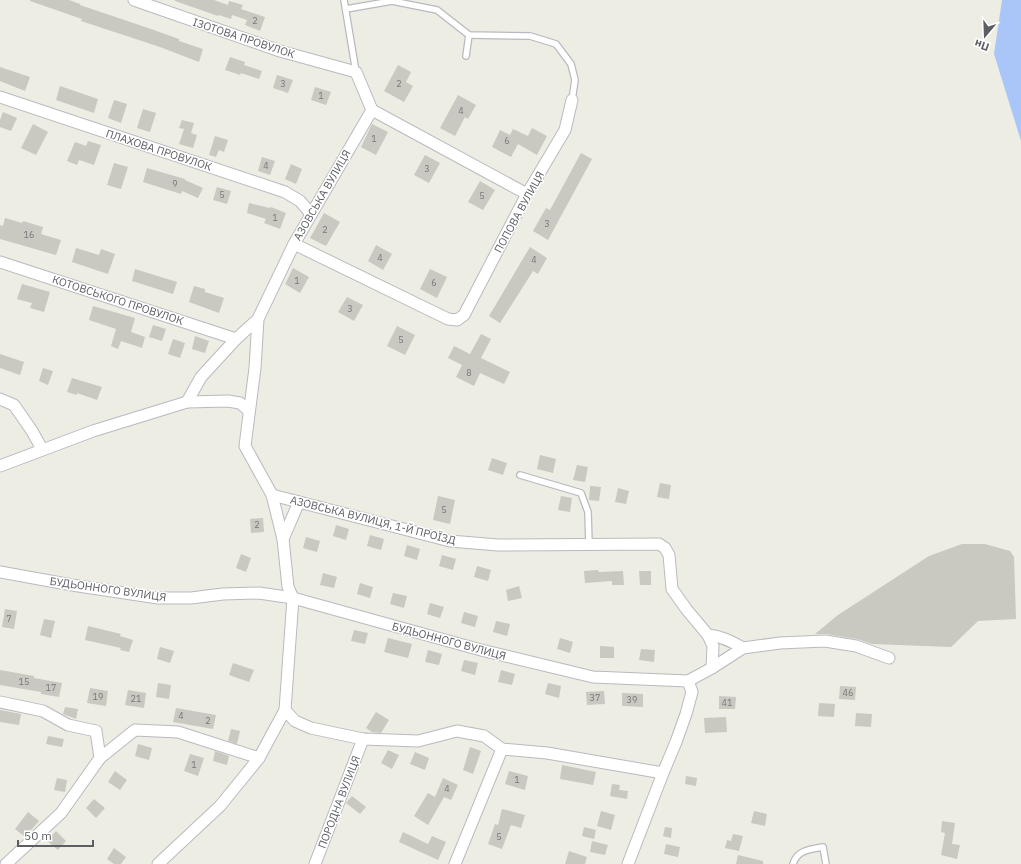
<svg xmlns="http://www.w3.org/2000/svg" width="1021" height="864" viewBox="0 0 1021 864" font-family="'IBM Plex Sans',sans-serif">
	<style>
		.water { fill: #aac5f7 }
		.building { fill: #c9c8c1 }
		.lines { fill: none; stroke-linecap: round; stroke-linejoin: round }
		.lane-casing { stroke: #b9babf; stroke-width: 8 }
		.street-casing { stroke: #b9babf; stroke-width: 13 }
		.lane { stroke: #fff; stroke-width: 5.5 }
		.street { stroke: #fff; stroke-width: 11 }
		.labels { text-anchor: middle; stroke-width: 3; stroke-linejoin: round; paint-order: stroke }
		.number-label { font-size: 9px; fill: #77787b }
		.street-label { font-size: 11px; fill: #5c5e64; stroke: #fff }
	</style>
	<rect width="100%" height="100%" fill="#edede4"/>
	<path class="water" d="M 1002,0 L 1021,0 L 1021,141 L 994,54 Z"/>
	<g class="building">
		<path d="M 30,0 L 69,0 L 80,4 L 80,5 L 151,29 L 179,39 L 179,41 L 203,49 L 199,62 L 160,47 L 81,21 L 82,19 L 30,1 Z"/>
		<path d="M 175,0 L 214,0 L 228,5 L 229,1 L 243,5 L 241,9 L 265,17 L 260,31 L 245,25 L 247,20 L 232,15 L 231,19 L 219,15 L 218,16 L 175,1 Z"/>
		<path d="M 230,57 L 245,62 L 244,65 L 262,71 L 259,79 L 241,73 L 240,75 L 225,70 Z"/>
		<path d="M 398,65 L 411,72 L 406,82 L 413,86 L 404,102 L 384,91 Z"/>
		<path d="M 0,67 L 30,77 L 25,91 L 0,81 Z"/>
		<path d="M 277,75 L 293,80 L 288,93 L 273,88 Z"/>
		<path d="M 60,86 L 98,99 L 94,113 L 56,100 Z"/>
		<path d="M 315,87 L 331,92 L 326,105 L 311,100 Z"/>
		<path d="M 458,95 L 476,105 L 468,119 L 465,117 L 455,136 L 440,128 Z"/>
		<path d="M 114,100 L 127,104 L 121,123 L 108,118 Z"/>
		<path d="M 143,109 L 156,113 L 150,132 L 137,128 Z"/>
		<path d="M 3,112 L 17,118 L 11,131 L 0,127 L 0,120 Z"/>
		<path d="M 182,120 L 194,123 L 191,133 L 197,135 L 193,148 L 179,144 L 184,129 L 179,128 Z"/>
		<path d="M 33,124 L 48,132 L 36,155 L 21,148 Z"/>
		<path d="M 372,124 L 388,132 L 376,155 L 361,147 Z"/>
		<path d="M 532,128 L 547,136 L 537,155 L 518,144 L 511,157 L 492,147 L 500,130 L 510,135 L 513,129 L 528,136 Z"/>
		<path d="M 215,136 L 228,140 L 224,152 L 219,150 L 216,157 L 209,155 Z"/>
		<path d="M 88,141 L 101,145 L 94,165 L 79,160 L 77,165 L 67,161 L 75,142 L 86,146 Z"/>
		<path d="M 581,153 L 592,159 L 548,240 L 533,231 L 546,208 L 550,210 Z"/>
		<path d="M 425,155 L 440,163 L 429,183 L 414,175 Z"/>
		<path d="M 262,157 L 275,161 L 270,175 L 258,171 Z"/>
		<path d="M 114,163 L 128,167 L 121,189 L 107,185 Z"/>
		<path d="M 291,164 L 302,169 L 296,184 L 285,179 Z"/>
		<path d="M 147,168 L 185,179 L 185,180 L 203,188 L 198,198 L 182,191 L 181,194 L 143,182 Z"/>
		<path d="M 480,181 L 495,190 L 483,210 L 468,202 Z"/>
		<path d="M 217,187 L 231,191 L 227,204 L 213,200 Z"/>
		<path d="M 249,203 L 270,208 L 271,207 L 286,213 L 280,229 L 264,223 L 266,219 L 247,213 Z"/>
		<path d="M 324,213 L 340,222 L 326,246 L 310,238 Z"/>
		<path d="M 5,218 L 22,223 L 23,221 L 43,227 L 41,234 L 61,240 L 56,255 L 0,239 L 0,225 L 3,226 Z"/>
		<path d="M 376,245 L 392,254 L 383,270 L 368,261 Z"/>
		<path d="M 530,247 L 547,258 L 538,274 L 533,271 L 500,323 L 489,316 Z"/>
		<path d="M 76,248 L 99,255 L 101,249 L 115,254 L 108,274 L 72,262 Z"/>
		<path d="M 293,268 L 309,277 L 300,293 L 285,284 Z"/>
		<path d="M 135,269 L 177,282 L 173,294 L 132,281 Z"/>
		<path d="M 430,269 L 447,277 L 437,298 L 420,289 Z"/>
		<path d="M 22,284 L 50,292 L 44,312 L 30,308 L 32,303 L 17,299 Z"/>
		<path d="M 194,286 L 205,289 L 205,292 L 224,298 L 219,313 L 189,302 Z"/>
		<path d="M 347,297 L 363,305 L 354,321 L 338,312 Z"/>
		<path d="M 93,306 L 135,318 L 131,332 L 145,337 L 142,348 L 121,341 L 118,349 L 111,346 L 116,329 L 89,320 Z"/>
		<path d="M 153,325 L 166,329 L 162,341 L 149,337 Z"/>
		<path d="M 397,326 L 415,335 L 405,355 L 387,346 Z"/>
		<path d="M 481,334 L 491,339 L 481,358 L 510,372 L 504,384 L 480,373 L 474,386 L 456,377 L 462,365 L 448,358 L 454,346 L 470,354 Z"/>
		<path d="M 195,336 L 209,341 L 205,353 L 192,349 Z"/>
		<path d="M 173,339 L 185,343 L 180,358 L 168,354 Z"/>
		<path d="M 0,354 L 24,362 L 20,375 L 0,368 Z"/>
		<path d="M 43,368 L 53,371 L 48,385 L 39,381 Z"/>
		<path d="M 72,378 L 102,387 L 97,400 L 77,393 L 77,395 L 67,392 Z"/>
		<path d="M 540,455 L 556,459 L 553,473 L 537,469 Z"/>
		<path d="M 492,458 L 507,463 L 503,475 L 488,470 Z"/>
		<path d="M 577,465 L 588,467 L 585,482 L 573,480 Z"/>
		<path d="M 660,483 L 671,485 L 669,499 L 657,497 Z"/>
		<path d="M 590,486 L 601,487 L 599,501 L 589,500 Z"/>
		<path d="M 618,488 L 629,491 L 626,504 L 615,502 Z"/>
		<path d="M 438,496 L 455,500 L 450,524 L 433,520 Z"/>
		<path d="M 561,496 L 572,498 L 570,512 L 558,510 Z"/>
		<path d="M 263,518 L 264,532 L 251,533 L 250,519 Z"/>
		<path d="M 336,525 L 349,529 L 346,540 L 333,536 Z"/>
		<path d="M 370,535 L 384,539 L 381,550 L 367,546 Z"/>
		<path d="M 306,537 L 320,541 L 317,552 L 303,548 Z"/>
		<path d="M 962,544 L 985,544 L 1010,551 L 1014,557 L 1016,619 L 978,621 L 951,647 L 872,644 L 857,639 L 826,634 L 815,634 L 838,615 L 929,556 Z"/>
		<path d="M 407,545 L 420,549 L 417,560 L 404,556 Z"/>
		<path d="M 241,554 L 251,558 L 246,572 L 236,568 Z"/>
		<path d="M 442,555 L 456,559 L 453,570 L 439,566 Z"/>
		<path d="M 477,566 L 491,570 L 488,581 L 474,577 Z"/>
		<path d="M 598,570 L 599,572 L 623,571 L 624,585 L 612,585 L 612,581 L 585,583 L 584,571 Z"/>
		<path d="M 639,571 L 651,571 L 651,585 L 640,585 Z"/>
		<path d="M 323,573 L 337,577 L 334,588 L 320,585 Z"/>
		<path d="M 360,583 L 373,587 L 370,598 L 357,594 Z"/>
		<path d="M 519,586 L 522,598 L 508,601 L 506,590 Z"/>
		<path d="M 393,593 L 407,596 L 404,608 L 390,604 Z"/>
		<path d="M 430,603 L 444,607 L 440,618 L 427,614 Z"/>
		<path d="M 5,609 L 17,611 L 14,629 L 2,627 Z"/>
		<path d="M 464,612 L 478,616 L 475,627 L 461,623 Z"/>
		<path d="M 44,619 L 55,621 L 51,638 L 40,635 Z"/>
		<path d="M 496,621 L 510,624 L 507,636 L 493,632 Z"/>
		<path d="M 88,626 L 121,634 L 120,636 L 133,640 L 129,652 L 120,650 L 121,648 L 85,640 Z"/>
		<path d="M 354,630 L 368,633 L 365,644 L 351,641 Z"/>
		<path d="M 388,638 L 412,644 L 408,658 L 384,652 Z"/>
		<path d="M 560,638 L 573,642 L 570,653 L 557,649 Z"/>
		<path d="M 600,646 L 614,647 L 614,658 L 600,658 Z"/>
		<path d="M 160,647 L 174,651 L 170,663 L 157,659 Z"/>
		<path d="M 641,649 L 655,650 L 654,662 L 639,660 Z"/>
		<path d="M 428,650 L 442,654 L 439,665 L 425,662 Z"/>
		<path d="M 464,660 L 478,663 L 475,675 L 461,671 Z"/>
		<path d="M 233,663 L 254,670 L 249,682 L 229,675 Z"/>
		<path d="M 0,670 L 34,676 L 34,678 L 62,683 L 59,697 L 41,694 L 41,692 L 0,685 Z"/>
		<path d="M 501,670 L 515,674 L 512,685 L 498,682 Z"/>
		<path d="M 158,683 L 171,685 L 169,699 L 156,697 Z"/>
		<path d="M 548,683 L 561,686 L 559,698 L 545,694 Z"/>
		<path d="M 840,686 L 856,687 L 855,700 L 839,699 Z"/>
		<path d="M 90,688 L 108,691 L 106,706 L 87,703 Z"/>
		<path d="M 128,690 L 146,693 L 144,708 L 125,705 Z"/>
		<path d="M 604,691 L 605,704 L 587,705 L 586,692 Z"/>
		<path d="M 622,693 L 643,694 L 643,707 L 622,706 Z"/>
		<path d="M 719,696 L 736,697 L 735,709 L 719,709 Z"/>
		<path d="M 819,703 L 835,704 L 834,717 L 818,716 Z"/>
		<path d="M 65,707 L 78,709 L 76,719 L 63,714 Z"/>
		<path d="M 176,708 L 216,715 L 213,729 L 173,722 Z"/>
		<path d="M 0,710 L 21,714 L 19,725 L 0,722 Z"/>
		<path d="M 376,712 L 389,720 L 381,733 L 372,732 L 366,728 Z"/>
		<path d="M 856,713 L 872,714 L 871,727 L 855,726 Z"/>
		<path d="M 726,717 L 727,732 L 705,733 L 704,718 Z"/>
		<path d="M 231,729 L 240,731 L 237,744 L 228,741 Z"/>
		<path d="M 48,736 L 64,739 L 62,747 L 46,744 Z"/>
		<path d="M 138,744 L 152,748 L 149,760 L 135,756 Z"/>
		<path d="M 470,747 L 481,751 L 473,774 L 463,770 Z"/>
		<path d="M 388,750 L 399,755 L 392,769 L 381,763 Z"/>
		<path d="M 215,751 L 229,756 L 227,765 L 213,761 Z"/>
		<path d="M 415,752 L 429,758 L 425,770 L 410,764 Z"/>
		<path d="M 190,754 L 204,758 L 198,776 L 184,771 Z"/>
		<path d="M 562,765 L 596,772 L 593,785 L 560,779 Z"/>
		<path d="M 115,771 L 127,780 L 120,790 L 108,782 Z"/>
		<path d="M 509,771 L 528,776 L 525,790 L 505,784 Z"/>
		<path d="M 686,776 L 697,778 L 696,786 L 685,784 Z"/>
		<path d="M 57,778 L 67,780 L 65,792 L 54,790 Z"/>
		<path d="M 443,778 L 458,785 L 451,800 L 444,797 L 428,825 L 414,816 L 428,793 L 435,797 Z"/>
		<path d="M 612,784 L 620,785 L 619,790 L 628,791 L 627,799 L 610,796 Z"/>
		<path d="M 352,796 L 366,807 L 360,814 L 346,803 Z"/>
		<path d="M 94,799 L 105,808 L 96,818 L 86,808 Z"/>
		<path d="M 502,809 L 525,815 L 521,828 L 511,825 L 502,849 L 488,844 L 495,824 L 498,825 Z"/>
		<path d="M 601,811 L 615,815 L 611,830 L 597,826 Z"/>
		<path d="M 754,811 L 767,814 L 765,826 L 751,823 Z"/>
		<path d="M 28,812 L 39,821 L 25,837 L 15,829 Z"/>
		<path d="M 942,821 L 955,823 L 952,844 L 960,845 L 957,859 L 941,855 L 945,833 L 941,832 Z"/>
		<path d="M 584,827 L 596,830 L 594,839 L 582,836 Z"/>
		<path d="M 665,827 L 672,828 L 671,838 L 663,836 Z"/>
		<path d="M 56,831 L 66,841 L 58,850 L 47,841 Z"/>
		<path d="M 403,832 L 428,844 L 432,836 L 446,842 L 438,860 L 399,842 Z"/>
		<path d="M 733,834 L 743,836 L 739,851 L 725,848 L 727,840 L 731,841 Z"/>
		<path d="M 592,841 L 608,845 L 605,855 L 590,852 Z"/>
		<path d="M 666,844 L 680,847 L 678,857 L 664,854 Z"/>
		<path d="M 114,848 L 126,857 L 121,864 L 114,864 L 107,859 Z"/>
		<path d="M 569,851 L 587,857 L 585,864 L 565,864 Z"/>
		<path d="M 738,855 L 763,861 L 763,864 L 736,864 Z"/>
	</g>
	<g class="lines">
		<g class="lane-casing">
			<g id="lane">
				<path d="M 344,0 L 356,72"/>
				<path d="M 346,9 L 392,1 L 437,10 L 469,35 L 530,36 L 556,44 L 571,64 L 575,80 L 572,100"/>
				<path d="M 466,56 L 469,35"/>
				<path d="M 520,475 L 581,493 L 588,512 L 589,544"/>
				<path d="M 793,864 C 797,850 811,849 823,847 L 826,864"/>
			</g>
		</g>
		<g class="street-casing">
			<g id="street">
				<path d="M 134,0 L 280,51 L 356,72 L 372,110 L 294,244 L 258,319 L 255,368 L 245,446 L 272,495 L 283,539 L 288,587 L 293,598 L 285,710 L 259,758 L 220,806 L 158,864"/>
				<path d="M 0,97 L 285,192 L 300,201 L 311,214"/>
				<path d="M 372,110 L 527,194"/>
				<path d="M 294,244 L 448,319 L 457,320 L 464,315 L 527,194 L 565,130 L 572,100"/>
				<path d="M 0,262 L 236,339"/>
				<path d="M 0,399 L 14,405 L 32,431 L 42,449"/>
				<path d="M 187,402 L 228,401 L 240,403 L 249,411"/>
				<path d="M 0,466 L 93,431 L 187,402 L 201,377 L 236,339 L 258,319"/>
				<path d="M 272,495 L 450,541 L 498,545 L 659,544 L 665,548 L 669,555 L 672,589 L 687,610 L 708,635 L 713,646 L 712,668"/>
				<path d="M 283,539 L 299,502"/>
				<path d="M 0,572 L 72,585 L 158,598 L 191,598 L 223,594 L 259,593 L 293,598 L 481,650 L 593,677 L 688,681 L 712,668 L 743,648 L 780,643 L 825,641 L 856,646 L 889,658"/>
				<path d="M 708,635 C 721,636 731,641 743,648"/>
				<path d="M 0,702 L 43,711 L 68,725 L 96,731 L 100,758 L 135,730 L 178,732 L 259,758"/>
				<path d="M 285,710 L 295,721 L 311,728 L 363,739 L 418,741 L 457,731 L 484,736 L 502,749 L 547,753 L 663,773"/>
				<path d="M 6,864 L 61,813 L 100,758"/>
				<path d="M 315,864 L 363,739"/>
				<path d="M 455,864 L 502,749"/>
				<path d="M 628,864 L 663,773 L 676,742 L 686,714 L 692,692 L 688,681"/>
			</g>
		</g>
		<use href="#lane" class="lane"/>
		<use href="#street" class="street"/>
	</g>
	<g class="labels">
		<g class="number-label">
			<text x="255" y="24">2</text>
			<text x="283" y="87">3</text>
			<text x="399" y="87">2</text>
			<text x="321" y="99">1</text>
			<text x="461" y="114">4</text>
			<text x="374" y="142">1</text>
			<text x="507" y="144">6</text>
			<text x="266" y="169">4</text>
			<text x="427" y="172">3</text>
			<text x="175" y="187">9</text>
			<text x="222" y="198">5</text>
			<text x="482" y="199">5</text>
			<text x="275" y="221">1</text>
			<text x="547" y="227">3</text>
			<text x="325" y="233">2</text>
			<text x="29" y="238">16</text>
			<text x="380" y="261">4</text>
			<text x="534" y="263">4</text>
			<text x="297" y="284">1</text>
			<text x="434" y="286">6</text>
			<text x="350" y="312">3</text>
			<text x="401" y="343">5</text>
			<text x="469" y="376">8</text>
			<text x="444" y="513">5</text>
			<text x="257" y="528">2</text>
			<text x="9" y="622">7</text>
			<text x="24" y="685">15</text>
			<text x="51" y="691">17</text>
			<text x="848" y="696">46</text>
			<text x="98" y="700">19</text>
			<text x="595" y="701">37</text>
			<text x="136" y="702">21</text>
			<text x="632" y="703">39</text>
			<text x="727" y="706">41</text>
			<text x="181" y="719">4</text>
			<text x="208" y="724">2</text>
			<text x="194" y="768">1</text>
			<text x="517" y="783">1</text>
			<text x="447" y="792">4</text>
			<text x="499" y="840">5</text>
		</g>
		<g class="street-label">
			<text transform="translate(244 38) rotate(18)" y="4">ІЗОТОВА ПРОВУЛОК</text>
			<text transform="translate(159 150) rotate(18)" y="4">ПЛАХОВА ПРОВУЛОК</text>
			<text transform="translate(322 195) rotate(-60)" y="4">АЗОВСЬКА ВУЛИЦЯ</text>
			<text transform="translate(519 212) rotate(-61)" y="4">ПОПОВА ВУЛИЦЯ</text>
			<text transform="translate(118 300) rotate(18)" y="4">КОТОВСЬКОГО ПРОВУЛОК</text>
			<text transform="translate(373 520) rotate(14)" y="4">АЗОВСЬКА ВУЛИЦЯ, 1-Й ПРОЇЗД</text>
			<text transform="translate(108 589) rotate(8)" y="4">БУДЬОННОГО ВУЛИЦЯ</text>
			<text transform="translate(449 641) rotate(15)" y="4">БУДЬОННОГО ВУЛИЦЯ</text>
			<text transform="translate(339 802) rotate(-69)" y="4">ПОРОДНА ВУЛИЦЯ</text>
		</g>
	</g>
	<g transform="translate(985 36) rotate(199)" stroke="#ffffff" stroke-width="3" paint-order="stroke">
	<path d="M0-3L7 15L0 10L-7 15Z" fill="#5c5e64"/>
	<text y="-6" font-size="11" font-weight="bold" text-anchor="middle" fill="#5c5e64">Пн</text>
	</g>
	<path d="M18 840v6h75v-6" fill="none" stroke="#5c5e64" stroke-width="2"/>
	<text x="24" y="840" font-size="12" fill="#5c5e64" stroke="#ffffff" stroke-width="3" paint-order="stroke">50 m</text>
</svg>
